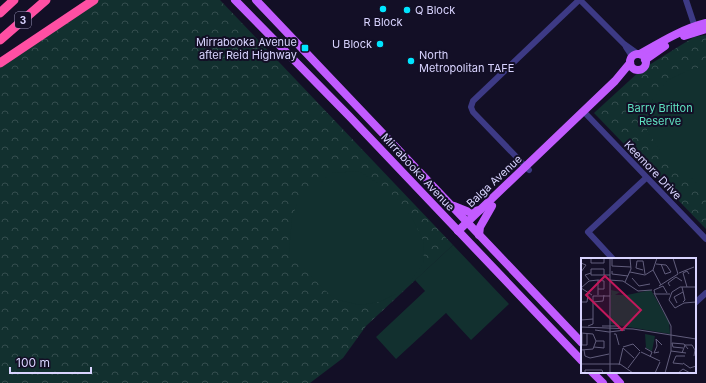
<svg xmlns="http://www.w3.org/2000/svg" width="706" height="383" viewBox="0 0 706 383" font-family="Inter,sans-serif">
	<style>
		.forest { fill: url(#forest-crowns) }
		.pitch { fill: #12302f }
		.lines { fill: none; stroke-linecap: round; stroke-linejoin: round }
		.minor { stroke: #3d3a85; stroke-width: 6 }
		.major { stroke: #c25bff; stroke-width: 8 }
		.highway { stroke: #ff4fa3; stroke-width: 9 }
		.poi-dot { fill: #00e5ff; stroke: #130f26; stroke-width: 1.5 }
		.labels { text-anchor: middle; stroke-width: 4; stroke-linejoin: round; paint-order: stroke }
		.shield { fill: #130f26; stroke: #9e99be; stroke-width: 1 }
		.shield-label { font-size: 10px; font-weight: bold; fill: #d9d4ff }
		.poi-label { font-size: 11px; fill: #d9d4ff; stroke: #130f26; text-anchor: start }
		.park-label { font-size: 11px; fill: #5fe0c0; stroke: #130f26 }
		.street-label { font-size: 11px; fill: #d9d4ff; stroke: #130f26 }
		.inset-road { fill: none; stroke: #625e7d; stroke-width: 1 }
		.view { fill: #c2185b; fill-opacity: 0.15; stroke: #c2185b; stroke-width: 2 }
		.inset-edge { fill: none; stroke: #d9d4ff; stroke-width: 2 }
	</style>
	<defs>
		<pattern id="forest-crowns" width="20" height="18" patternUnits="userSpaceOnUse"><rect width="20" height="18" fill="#12302f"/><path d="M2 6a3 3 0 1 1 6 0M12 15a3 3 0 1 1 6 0" fill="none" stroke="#344d4e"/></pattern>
	</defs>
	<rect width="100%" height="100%" fill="#130f26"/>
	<g class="forest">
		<path d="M 98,0 L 220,0 L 453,245 L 366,326 L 343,358 L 310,383 L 0,383 L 0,67 Z"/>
		<path d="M 706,35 L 706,229 L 594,113 L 641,70 L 694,37 Z"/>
	</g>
	<g class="pitch">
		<path d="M 706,66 L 706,187 L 702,187 L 686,174 L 660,150 L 647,131 L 649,104 L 667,81 L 686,71 Z"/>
		<path d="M 359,171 L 379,184 L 397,199 L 412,218 L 423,240 L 424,262 L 412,279 L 396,294 L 379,302 L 360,305 L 334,299 L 312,277 L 289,251 L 292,218 L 297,204 L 316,186 L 332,173 Z"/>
		<path d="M 453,245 L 509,304 L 471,340 L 446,313 L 396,359 L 376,337 L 425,291 L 415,280 Z"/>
	</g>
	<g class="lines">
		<g class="minor">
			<path d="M 580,0 L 624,44 L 638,54"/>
			<path d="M 686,0 L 696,30"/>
			<path d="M 626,47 L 632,56"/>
			<path d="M 586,114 L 706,239"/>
			<path d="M 529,170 L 473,112 L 471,107 L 473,101 L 579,0"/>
			<path d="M 613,259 L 588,232 L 646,178"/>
			<path d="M 695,303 L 706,293"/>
		</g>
		<g class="major">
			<path d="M 235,0 L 349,116 L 582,361"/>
			<path d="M 256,0 L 582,343"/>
			<path d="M 684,36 L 706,29"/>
			<path d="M 640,54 C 661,42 682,29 706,23"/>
			<circle cx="638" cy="62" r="8"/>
			<path d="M 645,60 L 665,46"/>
			<path d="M 454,206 L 469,212 L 480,210"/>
			<path d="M 458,231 L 615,81 L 630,63"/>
			<path d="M 479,235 L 480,227 L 492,206"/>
			<path d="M 592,372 L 603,383"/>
			<path d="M 610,372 L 620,383"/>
		</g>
		<g class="highway">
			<path d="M 0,13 L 14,0"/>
			<path d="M 0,40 L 46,0"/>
			<path d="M 0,63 L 94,0"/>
		</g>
	</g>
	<g class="poi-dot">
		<circle cx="383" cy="9" r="4"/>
		<circle cx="407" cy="10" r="4"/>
		<circle cx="380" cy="44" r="4"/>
		<rect x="301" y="44" width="8" height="8" rx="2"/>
		<circle cx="411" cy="61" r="4"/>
	</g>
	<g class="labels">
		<rect class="shield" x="15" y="12" width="16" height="16" rx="3"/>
		<g class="shield-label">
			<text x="23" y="24">3</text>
		</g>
		<g class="poi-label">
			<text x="415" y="14">Q Block</text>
			<text x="383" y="26" text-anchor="middle">R Block</text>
			<text x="297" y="46" text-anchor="end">Mirrabooka Avenue<tspan x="297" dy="13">after Reid Highway</tspan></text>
			<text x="372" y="48" text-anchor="end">U Block</text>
			<text x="419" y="59">North<tspan x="419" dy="13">Metropolitan TAFE</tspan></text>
		</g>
		<g class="park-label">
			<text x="660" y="112">Barry Britton<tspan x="660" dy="13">Reserve</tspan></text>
		</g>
		<g class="street-label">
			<text transform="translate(653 170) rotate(46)" y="4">Keemore Drive</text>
			<text transform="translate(418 172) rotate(47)" y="4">Mirrabooka Avenue</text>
			<text transform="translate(494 181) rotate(-43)" y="4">Balga Avenue</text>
		</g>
	</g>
	<g transform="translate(581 258)">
		<rect width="115" height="115" fill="#130f26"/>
		<path d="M 70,32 L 88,64 L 89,76 L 30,66 L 30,37 L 46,37 ZM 64,76 L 74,78 L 71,93 L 65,90 Z" fill="#12302f"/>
		<path d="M 30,32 L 39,34 L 34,37 L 39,40 L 36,47 L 31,46 Z" fill="#12302f"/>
		<path class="inset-road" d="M 10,0 L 10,5 L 23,5 L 23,0M 31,0 L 31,8 L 50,9M 92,0 L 97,16M 0,5 L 5,7 L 0,14M 75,6 L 85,7 L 86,8 L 90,14 L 84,16 L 80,6M 62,12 L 55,10 L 56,3 L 62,3 L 64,16M 72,12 L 80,27M 31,13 L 31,16 L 47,18M 49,14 L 64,17M 98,15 L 113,9M 23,17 L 23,11 L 10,11 L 10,17 L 29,17M 64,17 L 72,12 L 76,0M 51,20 L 58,28 L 69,26M 8,22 L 4,17 L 10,15M 17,22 L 23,23 L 23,31 L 17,31M 28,22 L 42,23 L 57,33 L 71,32M 44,24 L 50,11 L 49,0M 78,28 L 97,16M 89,28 L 87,25 L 95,19 L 101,23M 101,29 L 104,42 L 102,44M 106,29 L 102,15 L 106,13 L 108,16M 0,30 L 8,23 L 17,22 L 17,37M 0,30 L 11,37M 73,35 L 85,58M 86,35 L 82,28 L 73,32 L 74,36 L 89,36M 12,38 L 29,38M 0,44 L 6,44 L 7,36M 12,44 L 22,43 L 23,37M 96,45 L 93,39 L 102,34M 94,50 L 88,42 L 91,34 L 99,29 L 115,29M 94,50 L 103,45 L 115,44M 0,62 L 12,61M 7,68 L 12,66 L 12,38M 21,68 L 38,68M 0,69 L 52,71 L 115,81M 14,72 L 28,74 L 44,72M 0,75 L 12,76 L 15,83 L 12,91 L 0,92M 1,76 L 1,87 L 6,87 L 6,76M 33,76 L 35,76 L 38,87M 13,89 L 23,90 L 23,83 L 15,83M 42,89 L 52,86 L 59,93M 42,90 L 53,100M 64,90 L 71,94 L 69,99M 102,90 L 92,89 L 91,85 L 103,86 L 107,91M 3,92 L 4,98 L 9,100 L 28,96M 90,93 L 105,95M 60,94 L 79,103M 78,94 L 73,95 L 76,88 L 75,81 L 81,87M 101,95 L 104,87 L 111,87 L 114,92 L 113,98M 102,105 L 109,110 L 115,108M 0,106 L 39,106 L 52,115M 102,106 L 92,105 L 95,98 L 104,98M 38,107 L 42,90M 47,110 L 59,94M 4,115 L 4,112 L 21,112 L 22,115M 29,115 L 29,0M 74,115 L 79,104M 84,115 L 90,93 L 90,68 L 85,58M 97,115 L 102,111 L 109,115"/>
		<path class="view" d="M 24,18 L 60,52 L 41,72 L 5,37 Z"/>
		<rect width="115" height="115" class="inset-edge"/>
	</g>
	<path d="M10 367v6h81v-6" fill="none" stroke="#d9d4ff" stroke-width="2"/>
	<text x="16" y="367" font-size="12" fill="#d9d4ff" stroke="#130f26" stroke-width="3" paint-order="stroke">100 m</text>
</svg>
